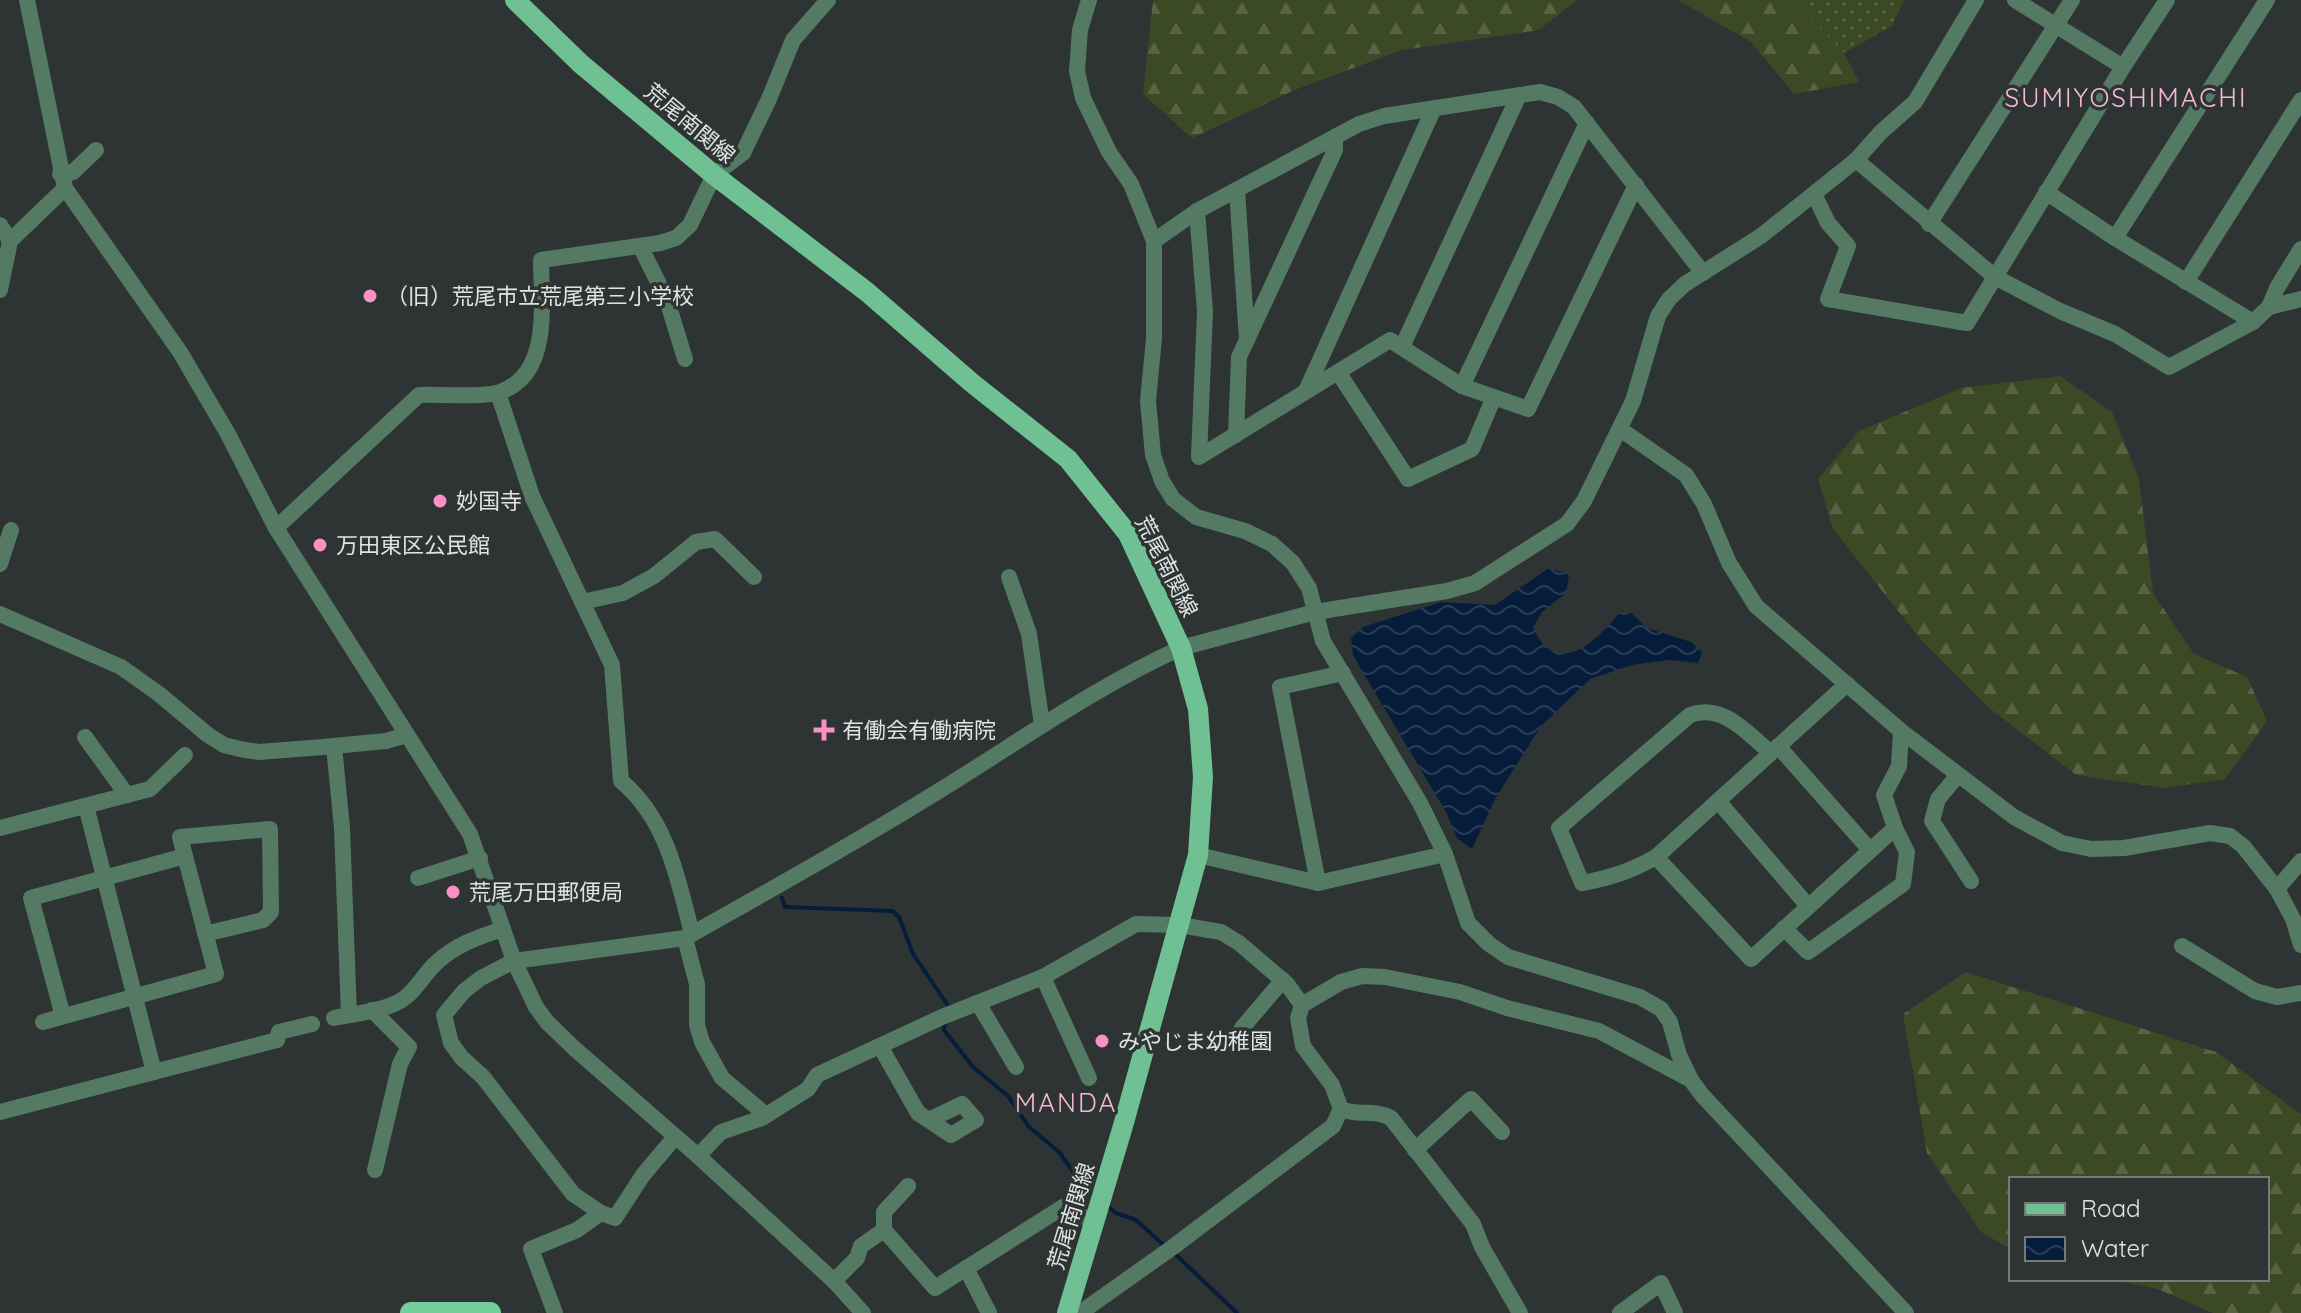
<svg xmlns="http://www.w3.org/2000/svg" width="2301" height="1313" viewBox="0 0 2301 1313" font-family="Quicksand,'Noto Sans JP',sans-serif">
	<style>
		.grass { fill: url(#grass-dots) }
		.forest { fill: url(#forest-firs) }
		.water { fill: url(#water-waves) }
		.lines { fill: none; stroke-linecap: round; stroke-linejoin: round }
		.stream { stroke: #051d3a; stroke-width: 4 }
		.minor { stroke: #547a64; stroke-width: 16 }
		.tertiary { stroke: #547a64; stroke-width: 16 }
		.primary { stroke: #6fc194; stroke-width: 20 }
		.trunk { stroke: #74cf9d; stroke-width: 22 }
		.poi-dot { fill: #fc8fc3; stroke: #2d3433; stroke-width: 3 }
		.labels { text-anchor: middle; stroke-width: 7; stroke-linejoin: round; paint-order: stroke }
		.street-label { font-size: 22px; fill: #dfe3e3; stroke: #2d3433 }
		.poi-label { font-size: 22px; fill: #dfe3e3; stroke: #2d3433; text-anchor: start }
		.quarter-label { font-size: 26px; letter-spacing: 2px; fill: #f7b8d4; stroke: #2d3433 }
	</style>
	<defs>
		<pattern id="grass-dots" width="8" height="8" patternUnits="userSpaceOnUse" patternTransform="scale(2)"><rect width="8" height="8" fill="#3b4924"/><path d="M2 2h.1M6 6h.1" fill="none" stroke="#576344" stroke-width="1.8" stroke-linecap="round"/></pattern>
		<pattern id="forest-firs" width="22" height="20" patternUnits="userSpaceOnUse" patternTransform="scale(2)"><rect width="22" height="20" fill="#3b4924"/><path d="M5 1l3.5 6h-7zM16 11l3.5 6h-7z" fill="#576344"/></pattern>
		<pattern id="water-waves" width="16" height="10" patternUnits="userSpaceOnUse" patternTransform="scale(2)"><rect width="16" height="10" fill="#051d3a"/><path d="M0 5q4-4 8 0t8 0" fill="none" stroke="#293e56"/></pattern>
	</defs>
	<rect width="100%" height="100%" fill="#2d3433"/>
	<path class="grass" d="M 1794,0 L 1904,0 L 1892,26 L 1844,53 Z"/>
	<g class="forest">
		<path d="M 1153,0 L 1577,0 L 1539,30 L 1402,50 L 1297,89 L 1192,138 L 1143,94 Z"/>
		<path d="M 1678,0 L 1794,0 L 1844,53 L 1859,82 L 1794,94 L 1751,42 Z"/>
		<path d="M 2060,376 L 2112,412 L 2139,479 L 2153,593 L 2194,654 L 2247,677 L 2267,721 L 2225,779 L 2165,788 L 2076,775 L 1988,707 L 1922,641 L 1833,529 L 1818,479 L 1859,431 L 1961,388 Z"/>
		<path d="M 1966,972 L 2216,1052 L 2301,1114 L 2301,1313 L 2213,1313 L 2158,1289 L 2111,1279 L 2267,1279 L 2267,1179 L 2011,1179 L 2011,1249 L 1981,1232 L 1927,1153 L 1903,1014 Z"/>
	</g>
	<path class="water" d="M 1549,568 L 1569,575 L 1566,593 L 1543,611 L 1533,627 C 1537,634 1540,643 1547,648 C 1572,668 1605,631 1619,613 L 1631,613 L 1647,628 L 1691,642 L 1702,652 L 1698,663 L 1668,660 L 1632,665 L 1590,679 L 1541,726 L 1495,799 L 1472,849 L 1457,838 L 1446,812 L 1365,676 L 1353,655 L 1351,638 L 1363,627 L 1441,602 L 1495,605 Z"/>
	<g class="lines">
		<g class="stream">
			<path d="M 782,898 L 785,907 L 893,911 L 899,917 L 913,954 L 951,1010"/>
			<path d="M 948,1021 L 944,1026 L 944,1030 L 973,1067 L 1008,1096 L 1029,1127 L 1059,1152 L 1085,1188 L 1096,1197"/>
			<path d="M 1106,1205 L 1116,1213 L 1136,1220 L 1167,1248"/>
			<path d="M 1174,1253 L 1237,1313"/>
		</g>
		<g class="minor">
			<path d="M 1089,0 L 1080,30 L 1077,71 L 1083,98 L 1109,152 L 1131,184 L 1154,241 L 1154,338 L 1148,401 L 1153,455 L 1162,481 L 1173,499 L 1196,517 L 1245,531 L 1272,544 L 1293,563 L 1309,588 L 1323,641 L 1420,803 L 1445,854 L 1468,923 L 1489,944 L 1508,957 L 1640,997 L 1661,1009 L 1670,1022 L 1679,1055 L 1691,1080 L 1702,1095 L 1906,1313"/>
			<path d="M 2015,0 L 2123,67"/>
			<path d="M 1856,160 L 1995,277 L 2060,311 L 2115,334 L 2169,367 L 2253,322 L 2269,307 L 2277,288 L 2301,249"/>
			<path d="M 60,174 L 73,172 L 96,150"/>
			<path d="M 1237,190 L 1247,340"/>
			<path d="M 2046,192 L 2115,238 L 2253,322"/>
			<path d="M 1814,194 L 1828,223 L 1848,246 L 1828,299 L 1967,323 L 2123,67 L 2167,0"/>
			<path d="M 1197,211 L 1205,311 L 1199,457 L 1390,340 L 1462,386 L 1528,409 L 1636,185"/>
			<path d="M 1929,224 L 2072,0"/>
			<path d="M 0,225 L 10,241"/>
			<path d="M 2115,238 L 2267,0"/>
			<path d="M 1154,241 L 1197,211 L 1359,124 L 1384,116 L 1540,92 L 1558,97 L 1574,107 L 1703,273"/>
			<path d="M 640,246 L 667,300 L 685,359"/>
			<path d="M 2186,282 L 2301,100"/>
			<path d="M 0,290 L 10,241 L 65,188"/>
			<path d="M 2269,307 L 2301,299"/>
			<path d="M 1402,347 L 1519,95"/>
			<path d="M 1338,372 L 1408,479 L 1472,449 L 1494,397"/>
			<path d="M 1462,386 L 1587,123"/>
			<path d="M 1306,391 L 1434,108"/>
			<path d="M 498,393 L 532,496 L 612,665 L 621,781 C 667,819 678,879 692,934"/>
			<path d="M 1620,429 L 1686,475 L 1704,504 L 1729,563 L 1756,606 L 1901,731 L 2014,817 L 2062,843 L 2091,849 L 2124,848 L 2210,833 L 2230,836 L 2243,846 L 2277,889 L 2293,919 L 2301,945"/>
			<path d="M 1236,435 L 1239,357 L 1335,150 L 1335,137"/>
			<path d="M 276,528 L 419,395 C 439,394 483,398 500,392 C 552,374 541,303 541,260 L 660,243 L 676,238 L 690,225 L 714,175 L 743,153 L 769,99 L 793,40 L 828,0"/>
			<path d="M 0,564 L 11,530"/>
			<path d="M 1009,577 L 1029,634 L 1042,725"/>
			<path d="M 582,602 L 623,593 L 654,576 L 696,542 L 715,539 L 754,577"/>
			<path d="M 0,614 L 121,667 L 159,694 L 208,735 L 224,745 L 240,749 L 259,752 L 323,747 L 386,741 L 407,735"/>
			<path d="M 85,737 L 127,795"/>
			<path d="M 334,746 L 342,828 L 349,1015"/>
			<path d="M 1778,746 L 1870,850"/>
			<path d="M 1771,753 C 1747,733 1723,703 1690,715 L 1559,828 L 1582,883 C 1610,878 1631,871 1656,857 L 1847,684"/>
			<path d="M 1958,775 L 1938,799 L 1932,821 L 1971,881"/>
			<path d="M 1718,801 L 1808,906"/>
			<path d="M 86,806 L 154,1072"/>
			<path d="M 0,828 L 150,789 L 185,755"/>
			<path d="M 1198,855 L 1318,883 L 1445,854"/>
			<path d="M 1656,857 L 1751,959 L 1895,828"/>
			<path d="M 418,878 L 480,858"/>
			<path d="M 1318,883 L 1280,687 L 1343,673"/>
			<path d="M 2277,889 L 2301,861"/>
			<path d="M 1784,928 L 1808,952 L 1903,884 L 1907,852 L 1895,828 L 1884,795 L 1899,766 L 1901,731"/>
			<path d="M 685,938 L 697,984 L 697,1025 L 702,1042 L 722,1078 L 766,1115"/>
			<path d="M 2182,946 L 2255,991 L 2277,997 L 2301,993"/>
			<path d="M 1043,977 L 1089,1078"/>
			<path d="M 978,1003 L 1016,1067"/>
			<path d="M 372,1010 L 409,1047 L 400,1064 L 375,1170"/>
			<path d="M 63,1016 L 31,898 L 185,856"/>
			<path d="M 334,1018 C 354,1014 391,1010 406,997 C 418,987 425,973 436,963 C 455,945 478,937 503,929"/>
			<path d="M 43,1022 L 216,974 L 180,837 L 270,829 L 271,912 L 263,920 L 205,934"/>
			<path d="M 1242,1028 L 1283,980"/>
			<path d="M 880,1046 L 918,1113 L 951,1135 L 976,1120 L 962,1104 L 929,1120"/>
			<path d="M 1341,1109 L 1332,1085 L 1303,1046 L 1298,1018 L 1302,1005 L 1341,982 L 1362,976 L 1385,977 L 1460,992 L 1507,1008 L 1599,1031 L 1691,1080"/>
			<path d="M 0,1112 L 277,1040 L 279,1032 L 312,1024"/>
			<path d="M 675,1137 L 643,1175 L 615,1218 L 601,1213 L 573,1194 L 483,1077 L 462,1058 L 451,1043 L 444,1015 L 464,991 L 481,978 L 514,961 L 685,938 L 692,934 C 770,890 848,847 924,800 C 1009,749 1090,689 1181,648"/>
			<path d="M 1415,1150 L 1471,1099 L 1502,1132"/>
			<path d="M 698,1156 L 721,1132 L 762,1118 L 808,1089 L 817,1075 L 942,1017 L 1043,977 L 1136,924 L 1180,925 L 1221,932 L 1239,943 L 1287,984 L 1302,1005"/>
			<path d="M 884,1230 L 935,1288 L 1063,1207 L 1095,1222"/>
			<path d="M 966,1268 L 989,1313"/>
			<path d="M 834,1281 L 857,1258 L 861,1246 L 884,1230 L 884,1212 L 908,1186"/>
			<path d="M 555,1313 L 531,1249 L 577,1230 L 601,1213"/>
			<path d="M 1080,1313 L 1173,1247 L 1333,1126 L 1341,1109 C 1359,1117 1372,1108 1391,1118 L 1473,1224 L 1482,1247 L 1520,1313"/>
			<path d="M 1620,1313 L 1661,1283 L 1675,1313"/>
		</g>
		<g class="tertiary">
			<path d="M 27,0 L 65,188 L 180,352 L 228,434 L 276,528 L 470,834 L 514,961 L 536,1007 L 547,1022 L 575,1049 L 698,1156 L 834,1281 L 863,1313"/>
			<path d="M 1181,648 L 1315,612 L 1447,591 L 1475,583 L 1567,524 L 1584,501 L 1633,401 L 1658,316 L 1669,299 L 1685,284 L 1761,236 L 1856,160 L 1881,132 L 1915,102 L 1976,0"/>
		</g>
		<path class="primary" d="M 515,0 L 581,64 L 714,175 L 867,292 L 972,383 L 1068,459 L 1128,534 L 1181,648 L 1198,709 L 1203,777 L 1198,855 L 1123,1126 L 1067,1313"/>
		<path class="trunk" d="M 411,1313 L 490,1313"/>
	</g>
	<g class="poi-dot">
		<circle cx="370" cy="296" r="8"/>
		<circle cx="440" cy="501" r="8"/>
		<circle cx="320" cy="545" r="8"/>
		<path d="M820 718h8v8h8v8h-8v8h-8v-8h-8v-8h8z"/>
		<circle cx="453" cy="892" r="8"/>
		<circle cx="1102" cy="1041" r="8"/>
	</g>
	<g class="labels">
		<g class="street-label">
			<text transform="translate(690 123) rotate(40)" y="8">荒尾南関線</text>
			<text transform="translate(1167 566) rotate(63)" y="8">荒尾南関線</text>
			<text transform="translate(1071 1216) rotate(-73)" y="8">荒尾南関線</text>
		</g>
		<g class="poi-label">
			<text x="386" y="304">（旧）荒尾市立荒尾第三小学校</text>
			<text x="456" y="509">妙国寺</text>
			<text x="336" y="553">万田東区公民館</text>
			<text x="842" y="738">有働会有働病院</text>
			<text x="469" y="900">荒尾万田郵便局</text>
			<text x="1118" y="1049">みやじま幼稚園</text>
		</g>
		<g class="quarter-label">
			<text x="2126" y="107">SUMIYOSHIMACHI</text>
			<text x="1066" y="1112">MANDA</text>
		</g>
	</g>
	<rect x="2009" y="1177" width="260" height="104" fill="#2d3433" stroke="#747a79" stroke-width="2"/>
	<rect x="2025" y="1203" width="40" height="12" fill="#6fc194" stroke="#747a79" stroke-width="2"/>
	<text x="2081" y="1217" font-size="24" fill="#dfe3e3">Road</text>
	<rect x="2025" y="1237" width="40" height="24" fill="url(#water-waves)" stroke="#747a79" stroke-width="2"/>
	<text x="2081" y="1257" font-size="24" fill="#dfe3e3">Water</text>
</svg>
